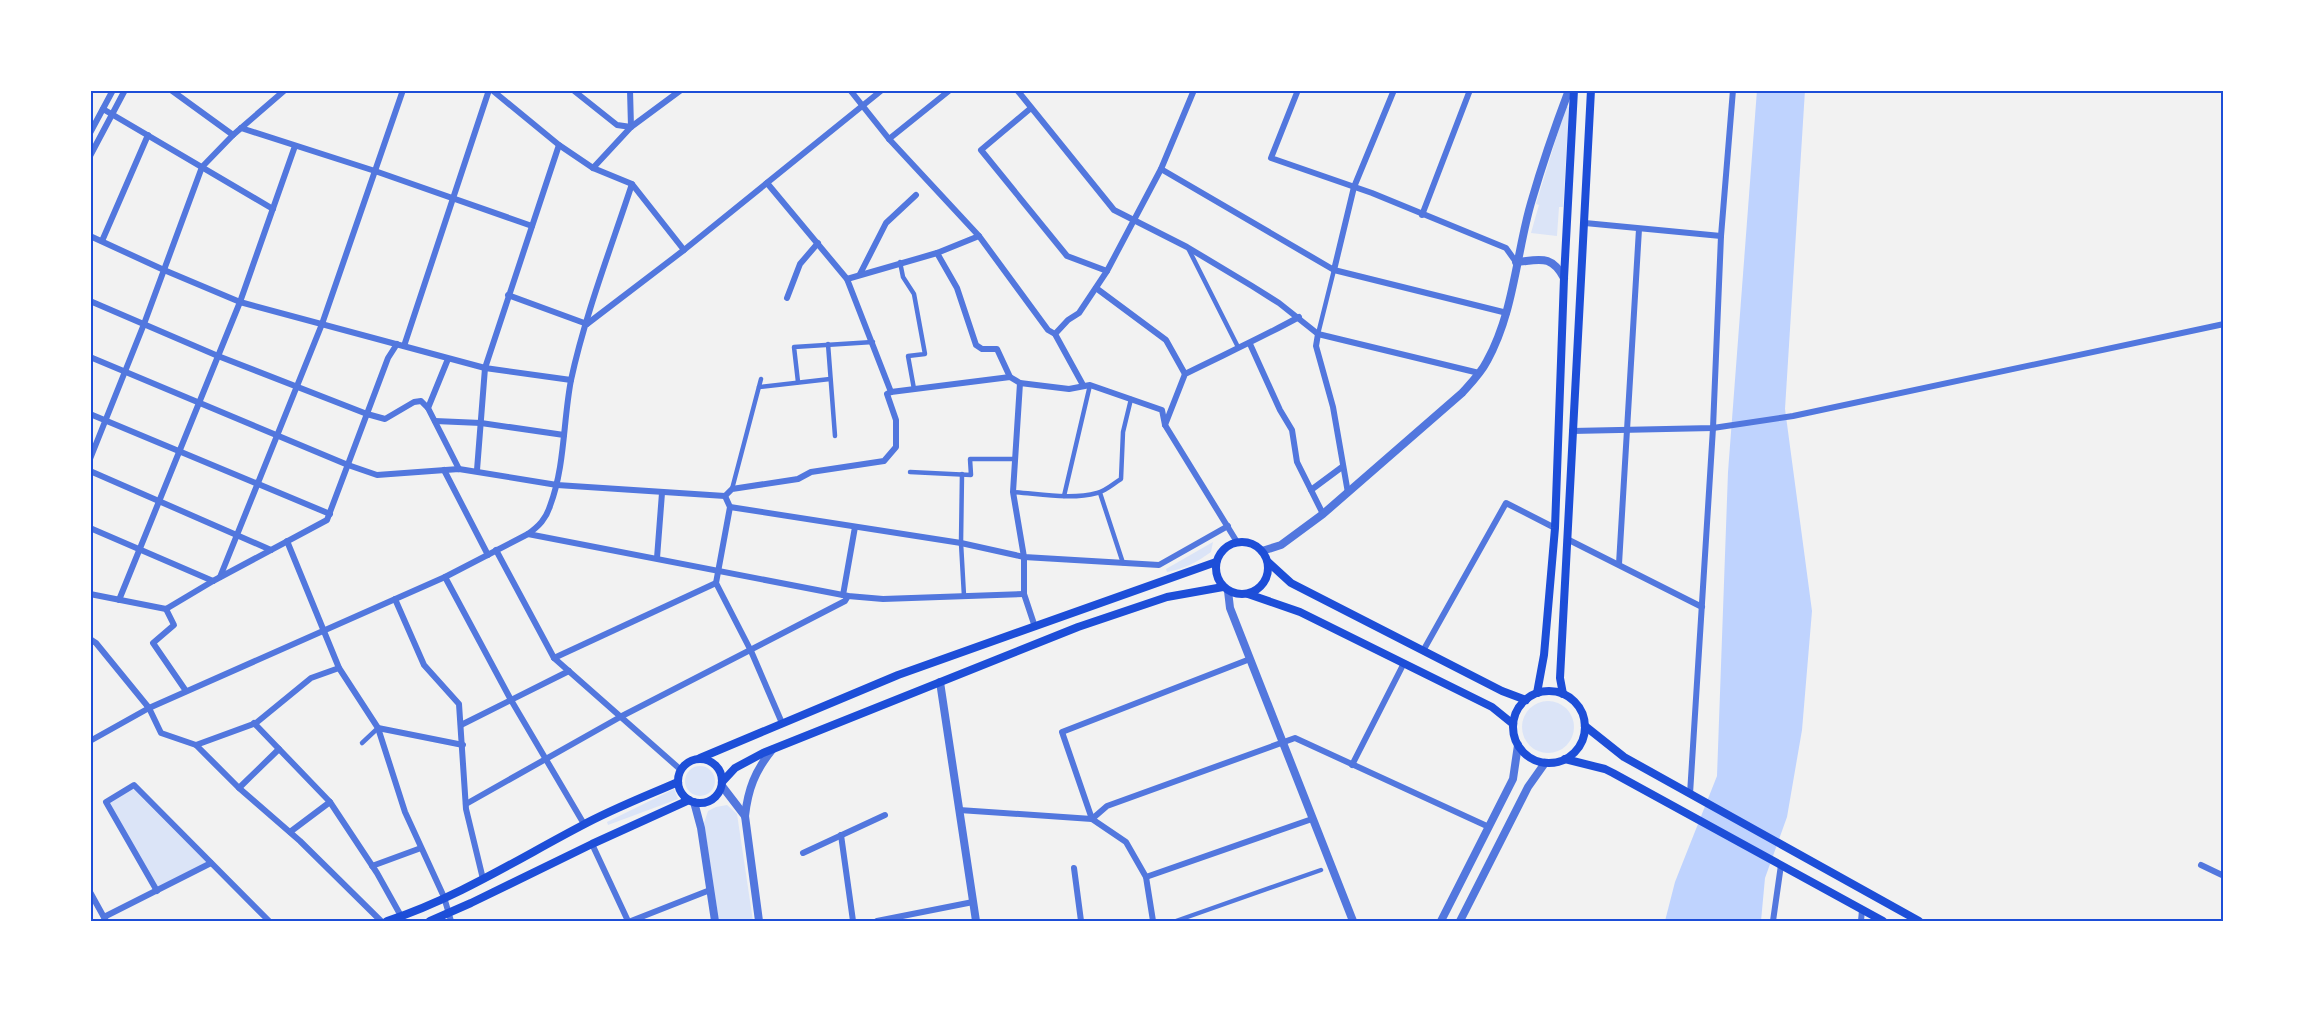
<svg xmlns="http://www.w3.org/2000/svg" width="2314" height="1011" viewBox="0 0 2314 1011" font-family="Karla,sans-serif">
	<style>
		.green { fill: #dbe4f7 }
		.water { fill: #bfd3fe }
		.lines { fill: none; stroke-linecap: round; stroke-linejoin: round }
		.pedestrian { stroke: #5277de; stroke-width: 4.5 }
		.minor { stroke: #5277de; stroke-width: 6 }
		.tertiary { stroke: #5277de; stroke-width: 8 }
		.secondary { stroke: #1d4ed8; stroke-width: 8 }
		.neatline { fill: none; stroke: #1d4ed8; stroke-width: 2 }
	</style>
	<rect width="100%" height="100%" fill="#f2f2f2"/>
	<g class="green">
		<path d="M 1566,106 L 1569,107 L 1563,207 L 1559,207 L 1557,236 L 1531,233 L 1539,205 L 1536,204 Z"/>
		<path d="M 1213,542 L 1211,552 C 1197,562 1184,569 1167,572 L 1166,569 Z"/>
		<circle cx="1548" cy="727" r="26"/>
		<circle cx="700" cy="781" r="15"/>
		<path d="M 134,785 L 211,863 L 157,891 L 106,802 Z"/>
		<path d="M 674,789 L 678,799 L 608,825 L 607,822 Z"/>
		<path d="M 727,805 L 737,814 L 753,921 L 719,921 L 704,823 L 708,811 L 716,807 Z"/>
	</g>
	<path class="water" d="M 1757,90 L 1805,90 L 1785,409 L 1812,611 L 1802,730 L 1787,817 L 1765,878 L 1761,921 L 1665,921 L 1675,882 L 1717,776 L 1728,472 Z"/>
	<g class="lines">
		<g class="pedestrian">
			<path d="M 1188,248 L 1238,347"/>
			<path d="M 900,262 L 903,277 L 914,294 L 925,354 L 908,356 L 914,389"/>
			<path d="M 1318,334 L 1334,270"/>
			<path d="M 828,344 L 835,436"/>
			<path d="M 798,382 L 794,347 L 873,342"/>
			<path d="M 759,387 L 830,379"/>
			<path d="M 910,472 L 971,475 L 970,459 L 1014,459"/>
			<path d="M 962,474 L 961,543 L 964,596"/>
			<path d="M 732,489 L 761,379"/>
			<path d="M 1013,492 C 1041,494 1071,500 1097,493 C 1106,491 1114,483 1121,479 L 1123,432 L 1131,399"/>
			<path d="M 1100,493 L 1123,563"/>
			<path d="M 1064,496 L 1090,385"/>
			<path d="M 362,743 L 378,728"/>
			<path d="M 1176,921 L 1321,870"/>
		</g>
		<g class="minor">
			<path d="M 171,90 L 233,135"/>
			<path d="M 492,90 L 559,145 L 593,168 L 632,184 L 684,250"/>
			<path d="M 573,90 L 617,125 L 631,127 L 630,90"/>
			<path d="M 850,90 L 889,139 L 979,236 L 1048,330 L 1055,334 L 1083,385"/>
			<path d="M 1017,90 L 1114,210 L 1187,247 L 1252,286 L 1279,303 L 1318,334 L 1479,373"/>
			<path d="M 1298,90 L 1271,158 L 1372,193 L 1506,248 L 1516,262"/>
			<path d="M 1031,108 L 981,150 L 1067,256 L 1107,271"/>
			<path d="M 103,109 L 273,209"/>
			<path d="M 241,128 L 375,171 L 532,226"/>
			<path d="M 90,133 L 113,90"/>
			<path d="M 889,139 L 950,90"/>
			<path d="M 90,156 L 125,90"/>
			<path d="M 593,168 L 631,127 L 681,90"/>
			<path d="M 1161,169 L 1334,270 L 1507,313"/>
			<path d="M 767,183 L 847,279 L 891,392"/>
			<path d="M 1422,215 L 1470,90"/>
			<path d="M 1585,223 L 1721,236"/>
			<path d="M 90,236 L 164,270 L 240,302 L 485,368 L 571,380"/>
			<path d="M 102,241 L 148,135"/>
			<path d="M 937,253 L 957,288 L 976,345 L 982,349 L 997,349 L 1010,377"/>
			<path d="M 1334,270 L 1354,187 L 1394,90"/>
			<path d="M 860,274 L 886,223 L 916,195"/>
			<path d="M 847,279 L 937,253 L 979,236"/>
			<path d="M 1096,288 L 1166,340 L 1185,374"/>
			<path d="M 508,295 L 587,324"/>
			<path d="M 787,298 L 800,264 L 818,243"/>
			<path d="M 90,301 L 218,356 L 367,414 L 385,419 L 414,402 L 421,401 L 428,408"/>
			<path d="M 587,324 L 684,250 L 882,90"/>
			<path d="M 1055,334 L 1068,320 L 1079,313 L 1107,271 L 1161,169 L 1194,90"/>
			<path d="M 1318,334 L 1316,346 L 1333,407 L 1348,493"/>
			<path d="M 1250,344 L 1280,410 L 1292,430 L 1297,462 L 1323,514"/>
			<path d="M 404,346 L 489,90"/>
			<path d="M 90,357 L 348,465 L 377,475 L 459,469 L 557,485 L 725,496 L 732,489 L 798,479 L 811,472 L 884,461 L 896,447 L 896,420 L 887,394 L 891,392"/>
			<path d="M 448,359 L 428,408 L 459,469"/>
			<path d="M 1020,383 L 1013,492 L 1024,557 L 1024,594 L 1035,627"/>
			<path d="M 891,392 L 1010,377 L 1020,383 L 1069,389 L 1090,385 L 1162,410 L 1165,425 L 1237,542"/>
			<path d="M 90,414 L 330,514"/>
			<path d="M 435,421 L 481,423 L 564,435"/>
			<path d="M 1165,425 L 1185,374 C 1223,355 1261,338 1299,317"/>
			<path d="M 1572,431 L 1713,428 L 1793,416 L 2224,324"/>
			<path d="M 90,459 L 144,324 L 202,167 L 233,135 L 285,90"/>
			<path d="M 444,470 L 488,555"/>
			<path d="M 477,470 L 485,368 L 559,145"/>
			<path d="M 90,471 L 271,550"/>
			<path d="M 1311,490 L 1342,467"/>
			<path d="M 725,496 L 730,507 L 716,583 L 751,651 L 782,723"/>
			<path d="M 730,507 L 961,543 L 1024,557 L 1159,565 L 1228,526"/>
			<path d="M 90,528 L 213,581"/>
			<path d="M 528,534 L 848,596 L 883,599 L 1024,594"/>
			<path d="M 1567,539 L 1702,607"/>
			<path d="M 287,541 L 339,668 L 378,728 L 405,812 L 444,897 L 451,921"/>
			<path d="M 496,550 L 554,658 L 681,770"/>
			<path d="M 657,558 L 662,493"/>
			<path d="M 1619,564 L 1639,229"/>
			<path d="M 220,577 L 322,324 L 403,90"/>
			<path d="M 445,577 L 511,700 L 584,824"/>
			<path d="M 90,594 L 166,609 L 213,581 L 327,520 L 388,358 L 397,344"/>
			<path d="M 843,595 L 855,527"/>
			<path d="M 395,599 L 424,665 L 459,704 L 466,809 L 483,879"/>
			<path d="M 119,600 L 240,302 L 295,146"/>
			<path d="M 166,609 L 174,625 L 153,643 L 186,691"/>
			<path d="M 90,639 L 96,643 L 149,708 L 161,733 L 196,745 L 239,788 L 300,841 L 381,921"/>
			<path d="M 1423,651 L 1506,503 L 1555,528"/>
			<path d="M 554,658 L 716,583"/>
			<path d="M 1250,659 L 1062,732 L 1092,819 L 1107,806 L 1295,738 L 1489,827"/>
			<path d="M 254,723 L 330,802 L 377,873 L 401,916"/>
			<path d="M 461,725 L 569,671"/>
			<path d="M 378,728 L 463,745"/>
			<path d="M 90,741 L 149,708 L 445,577 L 528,534 C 539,526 546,519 550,506 C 565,466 563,422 571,380 C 585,315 611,248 632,184"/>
			<path d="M 196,745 L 256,723 L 311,678 L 339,668"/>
			<path d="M 1352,765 L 1404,663"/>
			<path d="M 239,788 L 279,749"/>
			<path d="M 1690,794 L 1713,428 L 1721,236 L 1733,90"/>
			<path d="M 466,804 L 622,716 L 845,601 L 848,596"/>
			<path d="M 959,810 L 1092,819 L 1126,842 L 1146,877 L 1153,921"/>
			<path d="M 290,832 L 330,802"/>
			<path d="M 841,835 L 853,921"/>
			<path d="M 592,844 L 628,921"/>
			<path d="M 803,853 L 885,815"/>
			<path d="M 2201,865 L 2224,876"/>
			<path d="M 372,866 L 421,848"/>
			<path d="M 1074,868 L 1081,921"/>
			<path d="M 1146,877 L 1312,819"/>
			<path d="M 157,891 L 106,802 L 134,785 L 269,921"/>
			<path d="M 90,892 L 106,921"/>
			<path d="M 104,917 L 211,863"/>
			<path d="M 631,921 L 710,890"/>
			<path d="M 877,921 L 973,902"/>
			<path d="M 1773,921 L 1781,865"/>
			<path d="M 1861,921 L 1862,910"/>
		</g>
		<g class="tertiary">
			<path d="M 1516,262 C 1540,260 1551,254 1564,278"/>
			<path d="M 1262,551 L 1281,545 L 1323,514 L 1462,393 C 1471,383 1481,373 1487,361 C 1514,312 1516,255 1531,203 C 1542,165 1555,127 1569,90"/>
			<path d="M 1228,591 L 1230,608 L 1353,921"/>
			<path d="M 940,682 L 976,921"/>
			<path d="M 722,786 L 745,816 L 759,921"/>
			<path d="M 694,802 L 701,828 L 715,921"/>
			<path d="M 745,816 C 748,789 755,771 772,750"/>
			<path d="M 1441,921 L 1513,779 L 1518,745"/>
			<path d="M 1460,921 L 1528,787 L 1545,763"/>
		</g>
		<g class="secondary">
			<circle cx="1242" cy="568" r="26"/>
			<path d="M 1268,562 L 1291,583 L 1502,691 L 1526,700"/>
			<path d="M 1248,594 L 1300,612 L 1492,707 L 1513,724"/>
			<circle cx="1549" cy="727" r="36"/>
			<path d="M 1537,693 L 1544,655 L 1555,528 L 1564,278 L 1574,90"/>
			<path d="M 1563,694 L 1560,678 L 1591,90"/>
			<path d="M 1585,726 L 1624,757 L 1919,921"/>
			<path d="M 700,758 L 898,675 L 1216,562"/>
			<circle cx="700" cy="781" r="22"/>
			<path d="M 1565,759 L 1605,769 L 1613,773 L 1883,921"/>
			<path d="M 722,782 L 735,768 L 763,753 L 1078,627 L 1167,597 L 1223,587"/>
			<path d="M 387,921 C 455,899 518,859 581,826 C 612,809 646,796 678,782"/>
			<path d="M 430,921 L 471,903 L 592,844 L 689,800"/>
		</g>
	</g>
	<rect width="2314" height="1011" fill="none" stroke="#ffffff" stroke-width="183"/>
	<rect x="92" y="92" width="2130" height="828" class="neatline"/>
</svg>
